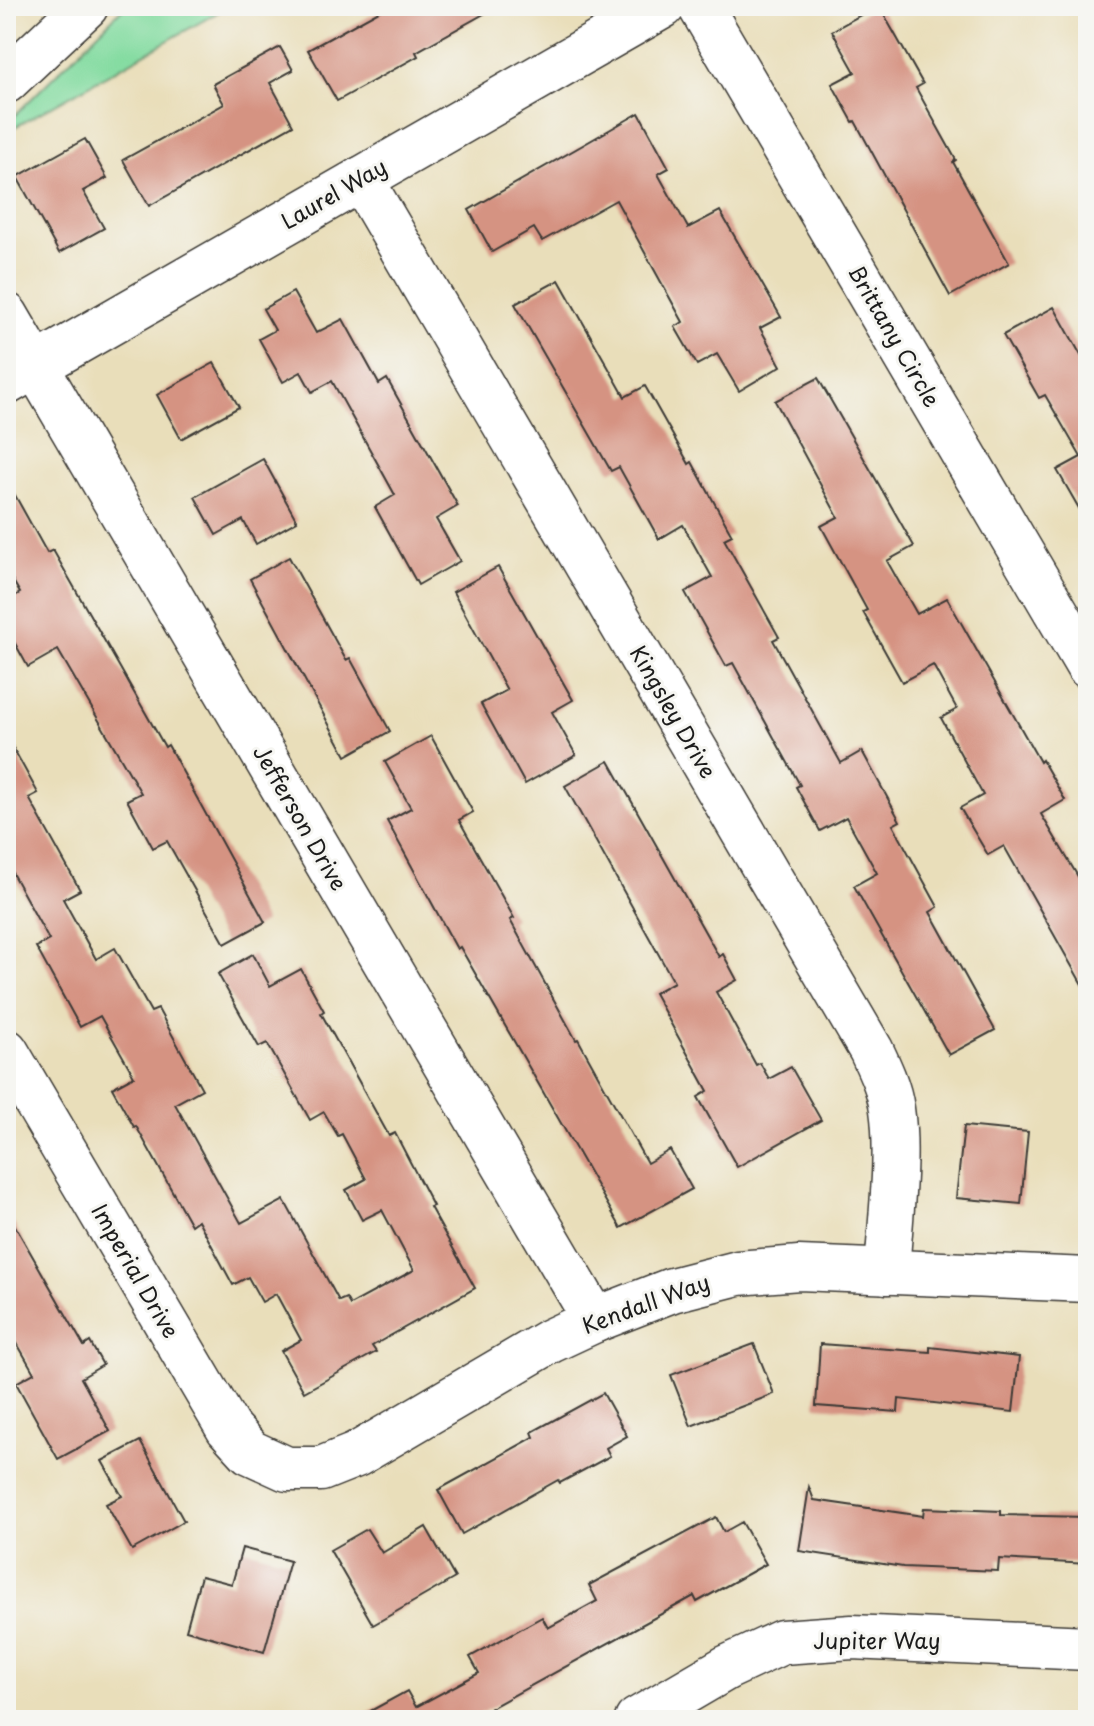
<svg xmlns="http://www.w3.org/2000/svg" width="1094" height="1726" viewBox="0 0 1094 1726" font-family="'Playpen Sans',sans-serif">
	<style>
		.green { fill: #83dba0; stroke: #507c5e; stroke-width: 2 }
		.building { fill: #d59382 }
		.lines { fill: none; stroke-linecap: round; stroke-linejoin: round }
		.minor-casing { stroke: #3b3934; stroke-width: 47 }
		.minor { stroke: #fff; stroke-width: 44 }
		.labels { text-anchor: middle; stroke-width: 6; stroke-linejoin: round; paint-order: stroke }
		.street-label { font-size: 22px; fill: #1c1c1c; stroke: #f6f6f2 }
	</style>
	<rect width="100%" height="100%" fill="#f6f6f2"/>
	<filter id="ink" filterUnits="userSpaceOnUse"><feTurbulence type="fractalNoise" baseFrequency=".0125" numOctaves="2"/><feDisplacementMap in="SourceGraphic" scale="16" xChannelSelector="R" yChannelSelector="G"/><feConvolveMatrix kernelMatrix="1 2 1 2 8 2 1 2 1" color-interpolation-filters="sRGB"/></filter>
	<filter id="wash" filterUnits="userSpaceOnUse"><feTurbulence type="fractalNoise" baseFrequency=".006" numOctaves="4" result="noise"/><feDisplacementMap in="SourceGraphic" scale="32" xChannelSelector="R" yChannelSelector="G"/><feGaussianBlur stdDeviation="1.8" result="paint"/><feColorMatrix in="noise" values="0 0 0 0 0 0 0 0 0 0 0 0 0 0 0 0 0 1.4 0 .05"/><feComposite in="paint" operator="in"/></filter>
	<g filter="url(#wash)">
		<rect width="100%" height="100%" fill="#e9deba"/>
		<path class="green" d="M 125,6 L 229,6 L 6,132 L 6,124 Z"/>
		<g id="blocks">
			<g class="building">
				<path d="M 388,6 L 498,6 L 416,52 L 418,56 L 337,101 L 308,50 Z"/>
				<path d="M 877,6 L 879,6 L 923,84 L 916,88 L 956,160 L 953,162 L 1009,263 L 950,296 L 855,121 L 853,122 L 832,84 L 855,72 L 832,31 Z"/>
				<path d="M 280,47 L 293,70 L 270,83 L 293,125 L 149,206 L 123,160 L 224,104 L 213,84 Z"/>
				<path d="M 639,113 L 669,168 L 658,174 L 688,228 L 720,211 L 781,317 L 760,328 L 781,366 L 739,391 L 717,354 L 697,365 L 675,327 L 683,322 L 616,200 L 542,241 L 534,228 L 492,252 L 469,210 Z"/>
				<path d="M 85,139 L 107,178 L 83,191 L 104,228 L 59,253 L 17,177 Z"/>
				<path d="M 559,280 L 625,397 L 645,386 L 689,464 L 692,462 L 732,535 L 724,539 L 779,637 L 773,640 L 841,763 L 862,751 L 900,821 L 893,825 L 938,907 L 930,912 L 995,1030 L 949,1055 L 854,886 L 877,873 L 846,817 L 820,831 L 796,787 L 800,785 L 733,663 L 726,666 L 685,592 L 712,577 L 683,525 L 659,539 L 619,467 L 611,471 L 515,304 Z"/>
				<path d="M 293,292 L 316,333 L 343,319 L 379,384 L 387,379 L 458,506 L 436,519 L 460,561 L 418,585 L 375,507 L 395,495 L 332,381 L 312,392 L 301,372 L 283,382 L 259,339 L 275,330 L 263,309 Z"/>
				<path d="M 1054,307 L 1088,368 L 1088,524 L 1057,470 L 1081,457 L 1045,395 L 1039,398 L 1003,335 Z"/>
				<path d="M 214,363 L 239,407 L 181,439 L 157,395 Z"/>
				<path d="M 818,378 L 914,546 L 887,561 L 917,614 L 947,598 L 1040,762 L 1042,760 L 1065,800 L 1041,814 L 1080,880 L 1088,876 L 1088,995 L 1004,846 L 988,855 L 960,808 L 983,795 L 941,718 L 957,709 L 933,665 L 902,682 L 863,612 L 867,610 L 821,526 L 838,517 L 775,401 Z"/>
				<path d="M 263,459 L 297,521 L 256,544 L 243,520 L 216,535 L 195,497 Z"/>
				<path d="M 6,479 L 47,553 L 53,550 L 165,747 L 168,745 L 265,922 L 225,944 L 167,841 L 153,848 L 127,800 L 141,793 L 58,650 L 28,667 L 6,627 L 6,601 L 20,593 L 6,569 Z"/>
				<path d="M 289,557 L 346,660 L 350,658 L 390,731 L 346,756 L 250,579 Z"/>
				<path d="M 498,567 L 573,700 L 552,712 L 576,755 L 525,784 L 481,704 L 507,690 L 453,592 Z"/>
				<path d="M 6,735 L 38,793 L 29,798 L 80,890 L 63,899 L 96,959 L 115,948 L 151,1012 L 158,1009 L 202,1089 L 175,1104 L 241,1223 L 284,1200 L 339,1301 L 346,1298 L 350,1305 L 414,1270 L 382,1210 L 362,1220 L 346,1190 L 366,1179 L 342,1134 L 338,1136 L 324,1112 L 310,1120 L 267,1043 L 259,1047 L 218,974 L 253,954 L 270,986 L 301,969 L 324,1011 L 321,1013 L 389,1136 L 395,1133 L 433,1206 L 430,1207 L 475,1288 L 372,1346 L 376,1352 L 304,1392 L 281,1351 L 301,1340 L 276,1294 L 262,1302 L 248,1277 L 233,1285 L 198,1220 L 191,1225 L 136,1126 L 134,1127 L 112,1088 L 134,1076 L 100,1016 L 80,1027 L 36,947 L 49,940 L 6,862 Z"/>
				<path d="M 431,736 L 473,812 L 459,820 L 514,918 L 510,920 L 576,1040 L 578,1039 L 647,1163 L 670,1150 L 692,1189 L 621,1228 L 460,947 L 457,949 L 387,821 L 411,808 L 385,762 Z"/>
				<path d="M 609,761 L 719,957 L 723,954 L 737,980 L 716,992 L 756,1065 L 760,1063 L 769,1079 L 791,1067 L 821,1120 L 737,1167 L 698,1097 L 708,1091 L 654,993 L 674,982 L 565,786 Z"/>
				<path d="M 964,1126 L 1028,1132 L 1021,1204 L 956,1198 Z"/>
				<path d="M 6,1210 L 84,1346 L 90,1342 L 103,1365 L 81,1378 L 110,1431 L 58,1459 L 16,1383 L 34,1373 L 6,1324 Z"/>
				<path d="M 754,1344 L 774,1394 L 691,1426 L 671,1375 Z"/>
				<path d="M 820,1344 L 930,1352 L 930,1347 L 1019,1357 L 1013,1412 L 899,1399 L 898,1412 L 816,1406 Z"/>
				<path d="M 603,1393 L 627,1436 L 606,1448 L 610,1456 L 560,1483 L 558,1480 L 462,1534 L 438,1490 L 534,1437 L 532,1432 Z"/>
				<path d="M 140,1441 L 184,1521 L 132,1550 L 106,1504 L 122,1496 L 102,1461 Z"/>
				<path d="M 809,1487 L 814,1500 L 923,1516 L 924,1508 L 1001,1511 L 1001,1515 L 1088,1517 L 1088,1564 L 999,1559 L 998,1571 L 903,1567 L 799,1551 Z"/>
				<path d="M 716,1517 L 724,1532 L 742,1522 L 766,1564 L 697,1602 L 694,1596 L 469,1720 L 354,1720 L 407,1691 L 416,1707 L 479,1673 L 470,1657 L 542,1617 L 548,1628 L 597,1601 L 589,1585 Z"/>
				<path d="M 426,1527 L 455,1578 L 373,1625 L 330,1550 L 367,1529 L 382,1553 Z"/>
				<path d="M 242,1548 L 290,1561 L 264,1652 L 186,1630 L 201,1576 L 232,1584 Z"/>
			</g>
		</g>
	</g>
	<g filter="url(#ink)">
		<use href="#blocks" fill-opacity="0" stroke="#3b3934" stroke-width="2"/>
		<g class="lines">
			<g class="minor-casing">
				<g id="minor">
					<path d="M 700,6 L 1088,666"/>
					<path d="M 6,81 L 86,6"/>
					<path d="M 361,179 L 871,1050 C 880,1069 889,1088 892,1109 C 899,1158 890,1221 887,1272"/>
					<path d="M 6,315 L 595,1320"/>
					<path d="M 6,383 L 663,6"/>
					<path d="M 6,1051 L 228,1428 L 250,1452 L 287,1469 L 321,1469 L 356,1455 L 550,1341 L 595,1320 L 672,1290 L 738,1273 L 799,1268 L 1088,1280"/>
					<path d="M 637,1720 L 726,1668 L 782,1642 L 852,1637 L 1088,1648"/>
				</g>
			</g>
			<use href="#minor" class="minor"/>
		</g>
	</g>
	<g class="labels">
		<g class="street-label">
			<text transform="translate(334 194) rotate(-30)" y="8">Laurel Way</text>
			<text transform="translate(894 336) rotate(60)" y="8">Brittany Circle</text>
			<text transform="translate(673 712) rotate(60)" y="8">Kingsley Drive</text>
			<text transform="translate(300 818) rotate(60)" y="8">Jefferson Drive</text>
			<text transform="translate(135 1271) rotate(60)" y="8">Imperial Drive</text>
			<text transform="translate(646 1304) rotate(-20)" y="8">Kendall Way</text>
			<text x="877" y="1649">Jupiter Way</text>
		</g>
	</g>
	<rect width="1094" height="1726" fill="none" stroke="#f6f6f2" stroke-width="32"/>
</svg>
